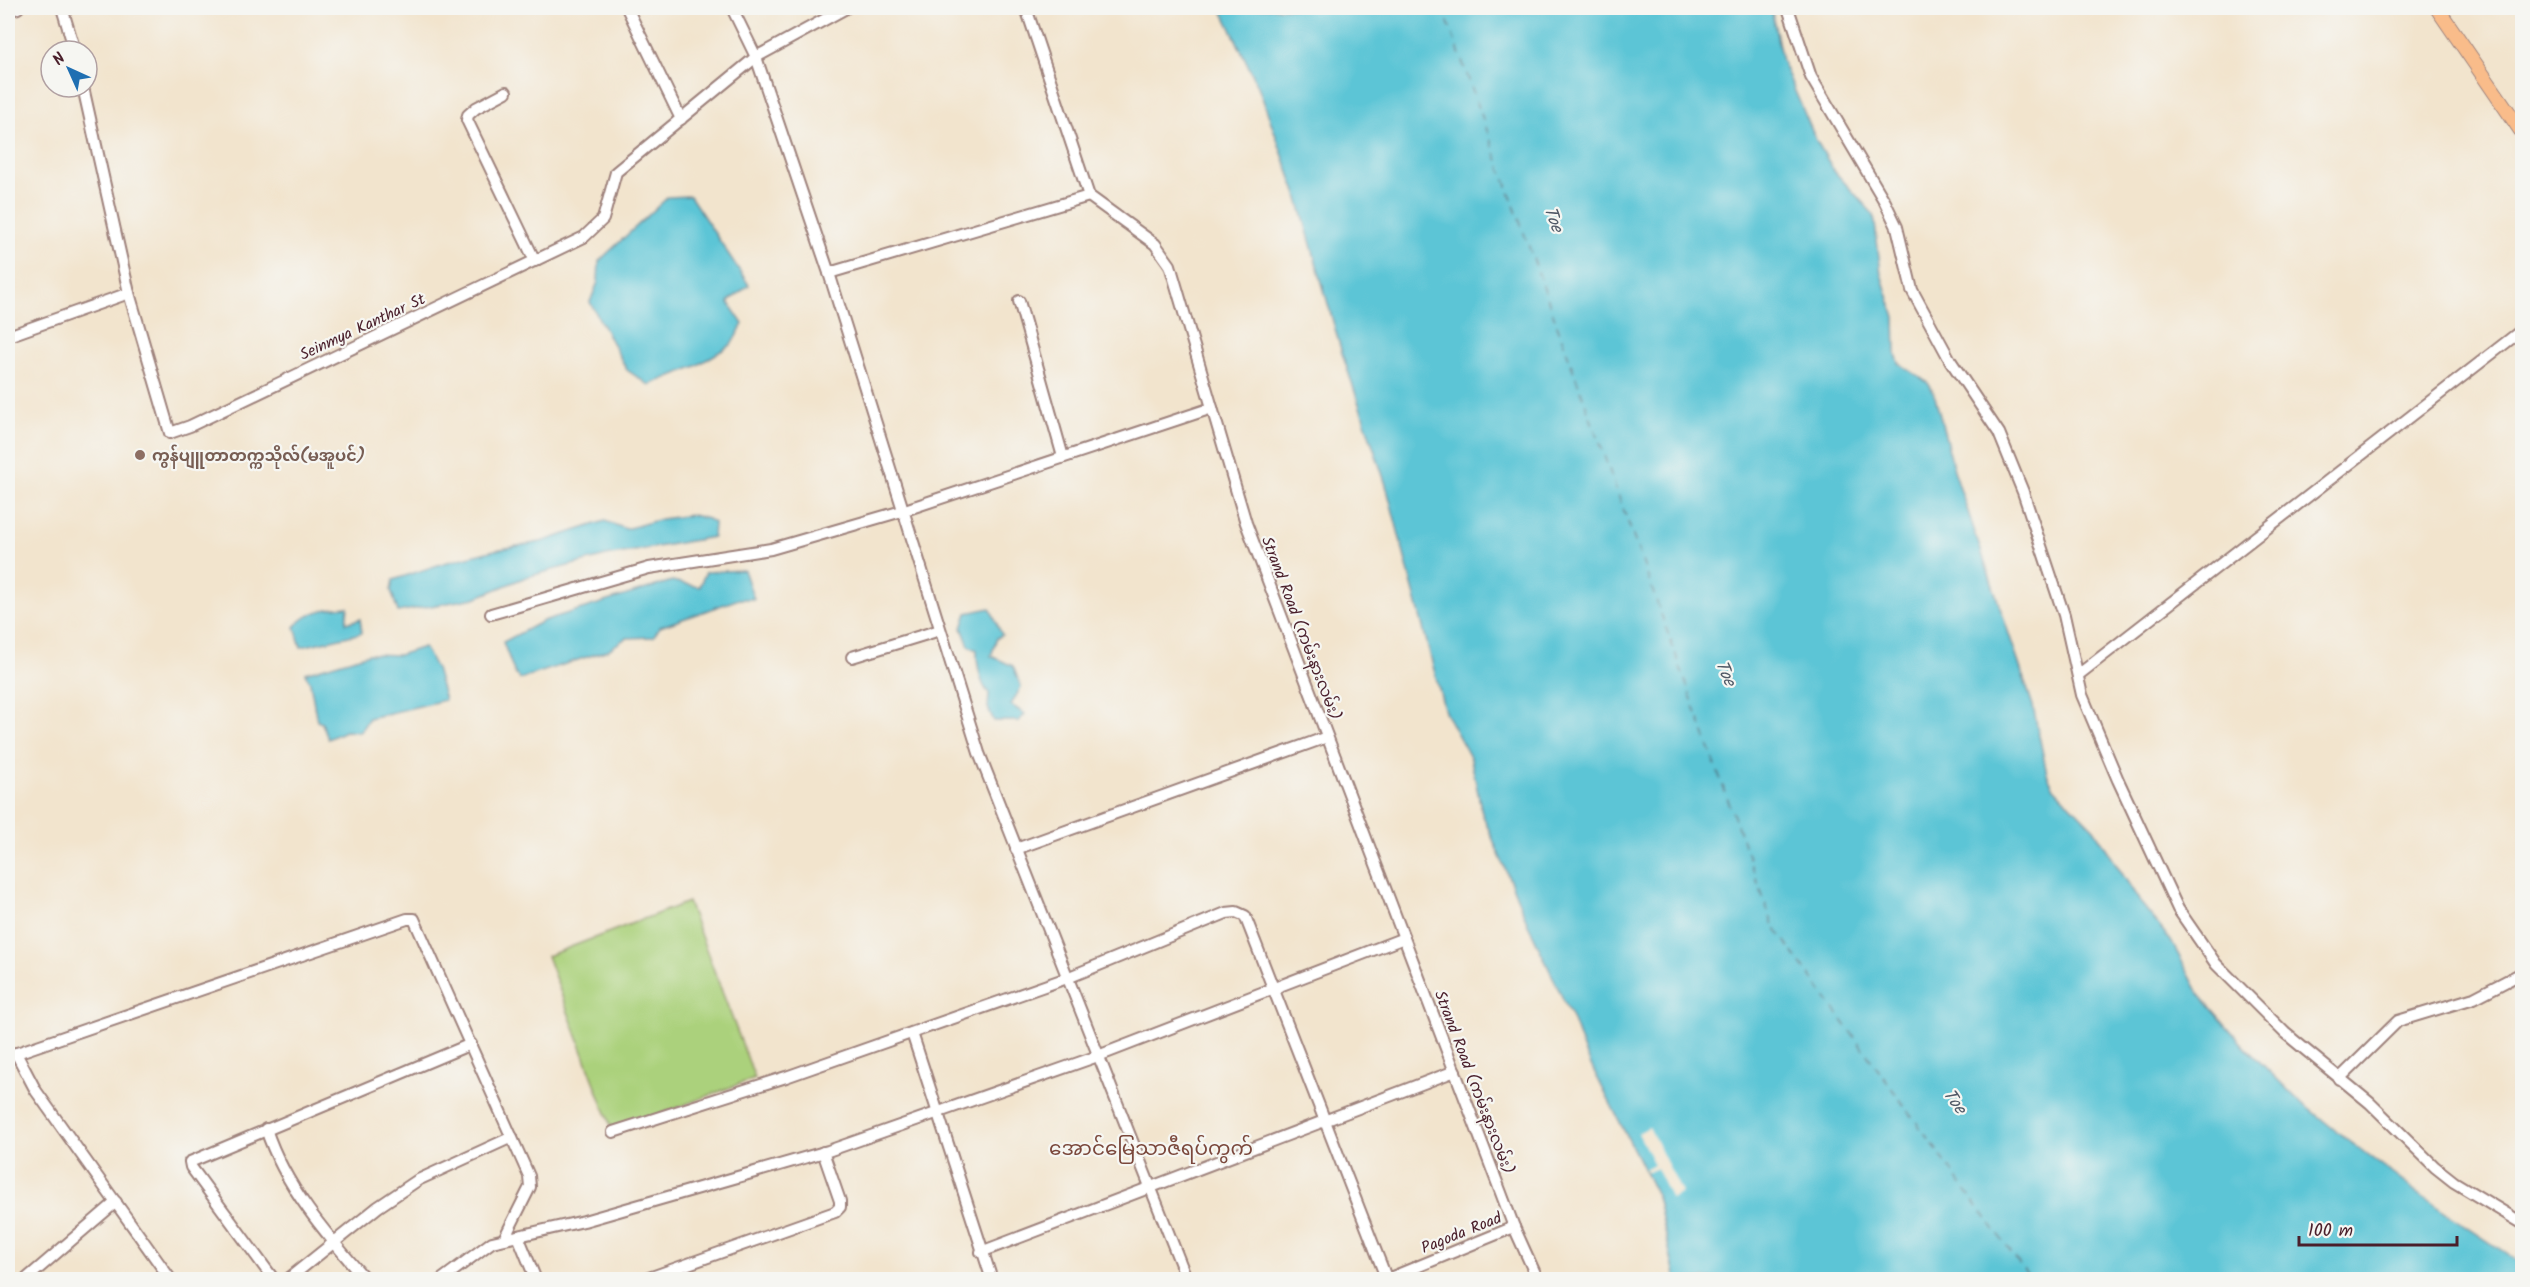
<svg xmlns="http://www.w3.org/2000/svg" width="2530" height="1287" viewBox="0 0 2530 1287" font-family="Kalam,'Noto Sans Myanmar',sans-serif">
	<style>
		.green { fill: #abd17b; stroke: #7a7853; stroke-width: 1.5 }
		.water { fill: #5bc5d6; stroke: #527280; stroke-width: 1.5 }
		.pier { fill: #f2e4cd }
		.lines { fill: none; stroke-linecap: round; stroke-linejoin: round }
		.ferry { stroke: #505967; stroke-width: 1.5; stroke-dasharray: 8 6; stroke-linecap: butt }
		.minor-casing { stroke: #9e827c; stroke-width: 14 }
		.major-casing { stroke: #9e827c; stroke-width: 16 }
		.minor { stroke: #fff; stroke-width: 10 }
		.major { stroke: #f9bc8a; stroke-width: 14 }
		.education-dot { fill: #8d6e63; stroke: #f6f6f2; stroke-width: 2 }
		.labels { text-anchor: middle; stroke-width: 4.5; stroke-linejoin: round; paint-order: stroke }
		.street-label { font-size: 16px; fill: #4a1f2b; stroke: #f6f6f2 }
		.education-label { font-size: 16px; font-weight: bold; fill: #785e54; stroke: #f6f6f2; text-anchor: start }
		.water-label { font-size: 18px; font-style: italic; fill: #505967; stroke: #f6f6f2 }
		.quarter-label { font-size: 20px; fill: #7b483c; stroke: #f6f6f2 }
	</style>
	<rect width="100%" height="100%" fill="#f6f6f2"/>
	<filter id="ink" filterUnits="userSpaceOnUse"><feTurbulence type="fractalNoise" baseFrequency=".0167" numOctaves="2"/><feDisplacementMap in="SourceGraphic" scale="12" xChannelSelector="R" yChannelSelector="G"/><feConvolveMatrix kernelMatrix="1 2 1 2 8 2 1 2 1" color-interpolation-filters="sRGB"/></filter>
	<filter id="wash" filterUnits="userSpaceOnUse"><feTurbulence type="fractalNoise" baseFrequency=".008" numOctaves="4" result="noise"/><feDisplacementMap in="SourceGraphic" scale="24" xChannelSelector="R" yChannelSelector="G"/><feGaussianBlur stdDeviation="1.35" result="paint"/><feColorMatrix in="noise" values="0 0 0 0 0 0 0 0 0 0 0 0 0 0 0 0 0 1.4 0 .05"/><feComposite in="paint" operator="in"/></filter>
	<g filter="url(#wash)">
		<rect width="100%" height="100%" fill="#f2e4cd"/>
		<path class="green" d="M 688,902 L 755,1078 L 613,1132 L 547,956 Z"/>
		<g class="water">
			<path d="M 1221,8 L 1771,8 L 1782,61 L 1816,140 L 1834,171 L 1874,215 L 1881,274 L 1895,318 L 1896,354 L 1899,363 L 1928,383 L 1934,393 L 1954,470 L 2033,706 L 2047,774 L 2054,788 L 2094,829 L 2140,902 L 2171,941 L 2200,995 L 2244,1046 L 2297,1099 L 2335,1130 L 2428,1201 L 2522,1264 L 2522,1279 L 1676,1279 L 1657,1196 L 1584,1051 L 1572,1018 L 1528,924 L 1482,813 L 1471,759 L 1445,712 L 1386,485 L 1342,353 L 1297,195 L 1258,86 Z"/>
			<path d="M 690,196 L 749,285 L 728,302 L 743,324 L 731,345 L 696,366 L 649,385 L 627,370 L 590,302 L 598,282 L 599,261 L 668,197 Z"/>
			<path d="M 692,515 L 708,519 L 714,523 L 713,537 L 606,556 L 526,577 L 475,598 L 398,612 L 391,590 L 393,580 L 444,563 L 495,550 L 541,542 L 605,521 L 626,529 L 661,519 Z"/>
			<path d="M 744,570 L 754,599 L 739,599 L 660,627 L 653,637 L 626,638 L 608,650 L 520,679 L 515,674 L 503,642 L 543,621 L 672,581 L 699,587 L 706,572 Z"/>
			<path d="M 348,607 L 346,623 L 360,619 L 362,633 L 301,647 L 295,627 C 307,611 329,608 348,607 Z"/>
			<path d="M 990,608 L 1002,635 L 997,638 L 991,656 L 1013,666 L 1021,687 L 1011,705 L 1025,714 L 1019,721 L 994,721 L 988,708 L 989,693 C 981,687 976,661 977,650 L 969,646 L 962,628 L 967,613 Z"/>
			<path d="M 424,647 L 436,669 L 445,700 L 369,718 L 360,732 L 345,731 L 328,739 L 322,723 L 317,721 L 310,682 L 305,673 L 369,654 L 399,655 Z"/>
		</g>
		<path class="pier" d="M 1649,1127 L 1682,1193 L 1671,1199 L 1656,1168 L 1647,1173 L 1645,1169 L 1654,1164 L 1638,1133 Z"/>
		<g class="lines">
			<path class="ferry" d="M 1443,8 L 1773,925 L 2031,1280"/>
		</g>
	</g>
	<g filter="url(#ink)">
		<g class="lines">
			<g class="minor-casing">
				<g id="minor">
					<path d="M 62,8 L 75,51"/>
					<path d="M 627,8 L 681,119"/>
					<path d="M 732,8 L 756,57 L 829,273 L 979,753 L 1187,1280"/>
					<path d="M 1026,8 L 1089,196 L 1155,244 L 1170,265 L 1246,523 L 1514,1227 L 1538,1280"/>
					<path d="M 1788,8 L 1811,77 L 1885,202 L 1897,227 L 1912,290 L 1950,360 L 1999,433 L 2023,492 L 2064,615 L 2082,695 L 2118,780 L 2178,909 L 2216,964 L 2285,1033 L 2370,1103 L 2435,1167 L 2454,1182 L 2522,1223"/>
					<path d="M 8,11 L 18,8"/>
					<path d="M 83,87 L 129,293"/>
					<path d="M 506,92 L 476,108 L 468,115 L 467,120 L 535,261"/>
					<path d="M 829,273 L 1089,196"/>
					<path d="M 1019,301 L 1063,457"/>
					<path d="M 8,336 L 129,293 L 170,433 L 190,426 L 584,237 L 603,219 L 616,172 L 756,57 L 846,8"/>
					<path d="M 491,614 L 649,568 L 771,549 L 902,511 L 1212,408"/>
					<path d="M 852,657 L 940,630"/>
					<path d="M 2078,675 L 2522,330"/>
					<path d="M 1016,849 L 1327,737"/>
					<path d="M 912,1033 L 992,1280"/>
					<path d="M 16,1053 L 36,1091 L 171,1280"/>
					<path d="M 8,1056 L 407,919 L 414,919 L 529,1176 L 530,1187 L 504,1239"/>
					<path d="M 2339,1079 L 2398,1021 L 2474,998 L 2522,973"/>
					<path d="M 266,1129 C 285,1187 326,1234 366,1280"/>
					<path d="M 613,1132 L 786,1077 L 1067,978 L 1226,913 L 1236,912 L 1245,916 L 1387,1280"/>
					<path d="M 518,1236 L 536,1280"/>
					<path d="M 981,1252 L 1455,1071"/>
					<path d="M 25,1280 L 116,1202"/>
					<path d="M 274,1280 L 191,1167 L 190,1162 L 471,1044"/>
					<path d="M 287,1280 L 378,1207 L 418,1180 L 512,1137"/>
					<path d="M 441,1280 L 492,1242 L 584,1221 L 828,1151 L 1098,1056 L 1404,938"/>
					<path d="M 643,1280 L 835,1212 L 840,1207 L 840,1201 L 823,1152"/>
					<path d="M 1385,1280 L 1514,1227"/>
				</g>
			</g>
			<g class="major-casing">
				<path id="major" d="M 2437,8 L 2522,132"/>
			</g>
			<use href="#minor" class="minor"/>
			<use href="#major" class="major"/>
		</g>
	</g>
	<circle class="education-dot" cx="140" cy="455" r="6"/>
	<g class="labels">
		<g class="street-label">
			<text transform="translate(362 326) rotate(-25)" y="6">Seinmya Kanthar St</text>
			<text transform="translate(1302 628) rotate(69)" y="6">Strand Road (ကမ်းနားလမ်း)</text>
			<text transform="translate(1475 1082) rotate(69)" y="6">Strand Road (ကမ်းနားလမ်း)</text>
			<text transform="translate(1461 1232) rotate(-22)" y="6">Pagoda Road</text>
		</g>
		<g class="education-label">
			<text x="152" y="461">ကွန်ပျူတာတက္ကသိုလ်(မအူပင်)</text>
		</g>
		<g class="water-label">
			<text transform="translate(1554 219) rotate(70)" y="6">Toe</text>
			<text transform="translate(1726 673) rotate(66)" y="6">Toe</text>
			<text transform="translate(1955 1101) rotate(54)" y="6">Toe</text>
		</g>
		<g class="quarter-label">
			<text x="1151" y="1155">အောင်မြေသာဇီရပ်ကွက်</text>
		</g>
	</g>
	<rect width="2530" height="1287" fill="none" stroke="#f6f6f2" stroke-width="30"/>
	<g transform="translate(69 69) rotate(315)"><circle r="28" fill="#f6f6f2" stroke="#b1a0a2" stroke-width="1.5"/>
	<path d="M0-4.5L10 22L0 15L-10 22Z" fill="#1f6fb2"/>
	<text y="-9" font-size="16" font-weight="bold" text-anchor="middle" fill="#4a1f2b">N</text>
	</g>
	<path d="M2299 1236v9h158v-9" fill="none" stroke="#4a1f2b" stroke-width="3"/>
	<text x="2308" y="1236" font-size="18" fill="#4a1f2b" stroke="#f6f6f2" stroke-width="4.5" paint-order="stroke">100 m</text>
</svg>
